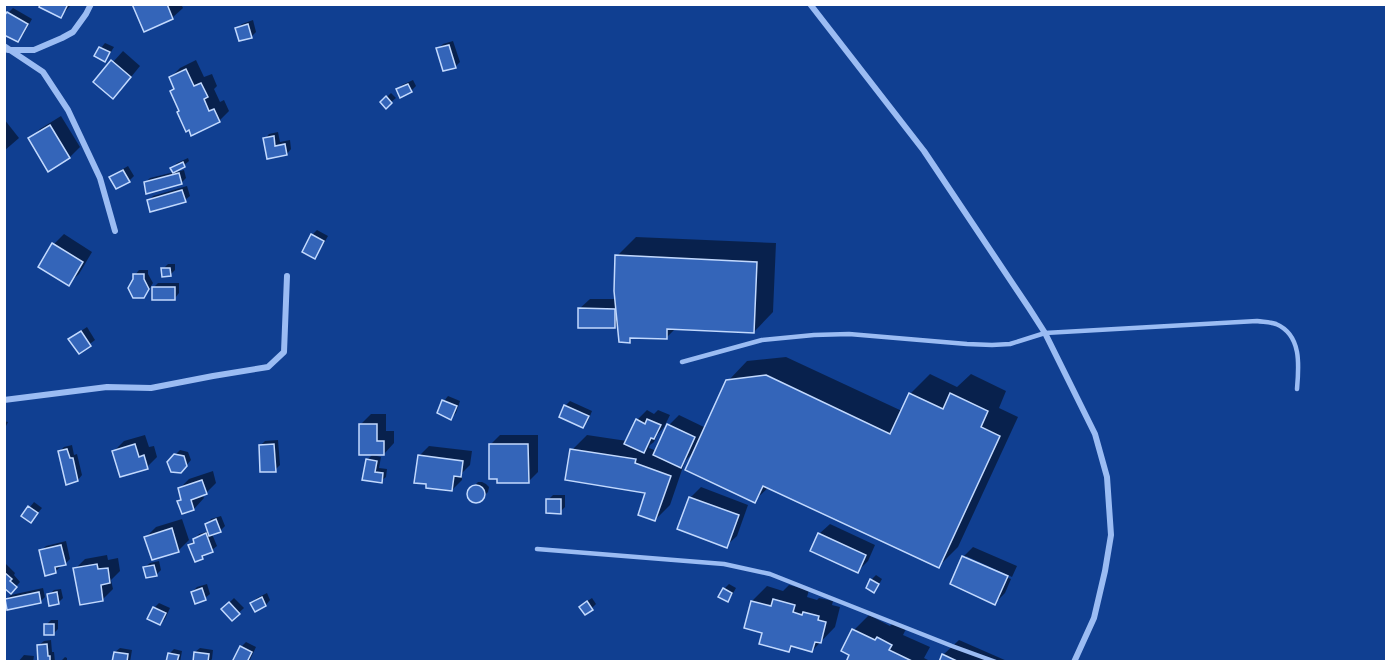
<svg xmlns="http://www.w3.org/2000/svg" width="1391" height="666" viewBox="0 0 1391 666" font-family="'Archivo Narrow',sans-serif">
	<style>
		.shadow { fill: #0007 }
		.building { fill: #3465b9; stroke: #c2d9fe; stroke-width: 1.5 }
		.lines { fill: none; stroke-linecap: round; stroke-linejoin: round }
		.service { stroke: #9bbcf3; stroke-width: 4.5 }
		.minor { stroke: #9bbcf3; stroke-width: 6 }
	</style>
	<rect width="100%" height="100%" fill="#103f91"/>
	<g class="shadow">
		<path d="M 41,4 L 72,4 L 61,16 Z"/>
		<path d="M 134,4 L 181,4 L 183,8 L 172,18 Z"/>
		<path d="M 13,8 L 32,19 L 23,35 L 18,40 L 8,13 Z"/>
		<path d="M 253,20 L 256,32 L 251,37 L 237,28 L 242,24 Z"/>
		<path d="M 453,41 L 460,62 L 455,67 L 438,49 L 443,44 Z"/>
		<path d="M 105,43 L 114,47 L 109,55 L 105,60 L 101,48 Z"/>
		<path d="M 123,51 L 140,66 L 123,87 L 95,82 Z"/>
		<path d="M 196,60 L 204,77 L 212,74 L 217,86 L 214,89 L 220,102 L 224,100 L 229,111 L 219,121 L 181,110 L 175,88 L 170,78 L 180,68 Z"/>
		<path d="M 413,80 L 416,86 L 411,91 L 398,89 L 402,85 Z"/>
		<path d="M 391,93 L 396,98 L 386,106 L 382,102 Z"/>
		<path d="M 61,116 L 80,147 L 70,157 L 48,170 L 30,139 L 40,129 Z"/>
		<path d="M 4,119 L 19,138 L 4,151 Z"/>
		<path d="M 278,132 L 280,142 L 290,140 L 291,149 L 287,154 L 268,157 L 265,139 L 269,134 Z"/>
		<path d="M 188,158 L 189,161 L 176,172 L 184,170 L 186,178 L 181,183 L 145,183 L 150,178 L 174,172 L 172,168 L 177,163 Z"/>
		<path d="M 128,166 L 134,176 L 129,181 L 111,177 L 116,173 Z"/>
		<path d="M 187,186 L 190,196 L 185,200 L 151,210 L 149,201 L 153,196 Z"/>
		<path d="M 317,230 L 328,236 L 319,252 L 314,257 L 304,251 L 312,235 Z"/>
		<path d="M 64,234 L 92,252 L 79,274 L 68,284 L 54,244 Z"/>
		<path d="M 636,237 L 776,243 L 773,312 L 754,332 L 676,328 L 666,338 L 634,336 L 630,341 L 618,323 L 615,327 L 579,309 L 590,299 L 616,299 L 617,256 Z"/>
		<path d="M 168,264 L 175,264 L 175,270 L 170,275 L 163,269 Z"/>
		<path d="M 139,270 L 148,270 L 148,274 L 153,283 L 148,291 L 143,297 L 135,279 L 135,275 Z"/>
		<path d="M 158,283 L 179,283 L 179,293 L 175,298 L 153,288 Z"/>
		<path d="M 87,327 L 95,340 L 79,352 L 75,335 Z"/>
		<path d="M 786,357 L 902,411 L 910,394 L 930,374 L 957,387 L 971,374 L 1006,391 L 999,408 L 1018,417 L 958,547 L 939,566 L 769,487 L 754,501 L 695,451 L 685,461 L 670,505 L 655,520 L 647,492 L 572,450 L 587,435 L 627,441 L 637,420 L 647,410 L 654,414 L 658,410 L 670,415 L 664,427 L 657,435 L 654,442 L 650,445 L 649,448 L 657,451 L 669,425 L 679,415 L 706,428 L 728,381 L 747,361 Z"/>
		<path d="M 448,396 L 460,401 L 456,413 L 451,418 L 444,401 Z"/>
		<path d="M 570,401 L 592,411 L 588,421 L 583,426 L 565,406 Z"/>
		<path d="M 371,414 L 386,414 L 386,431 L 394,431 L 394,443 L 384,454 L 361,424 Z"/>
		<path d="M 4,421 L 8,422 L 4,430 Z"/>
		<path d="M 145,435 L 149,447 L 154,446 L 157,457 L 147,467 L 114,451 L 124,441 Z"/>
		<path d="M 500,435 L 538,435 L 538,472 L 528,482 L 490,445 Z"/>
		<path d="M 278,440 L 280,465 L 275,470 L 260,446 L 265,441 Z"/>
		<path d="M 72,445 L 74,455 L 77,454 L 82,475 L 78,480 L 59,452 L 64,447 Z"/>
		<path d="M 429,446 L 472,451 L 470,465 L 462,473 L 462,480 L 452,490 L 419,456 Z"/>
		<path d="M 180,450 L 188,452 L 191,460 L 185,467 L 175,455 Z"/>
		<path d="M 373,454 L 373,455 L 381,457 L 379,468 L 387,469 L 386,477 L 381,481 L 364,479 L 367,460 Z"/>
		<path d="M 213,471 L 216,483 L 206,493 L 202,494 L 204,498 L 194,509 L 183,512 L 179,502 L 182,498 L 179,489 L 189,479 Z"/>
		<path d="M 478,482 L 482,482 L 486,484 L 489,487 L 488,492 L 479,501 L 475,501 L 471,500 L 469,496 L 469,491 Z"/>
		<path d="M 701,487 L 748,505 L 737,536 L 726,546 L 679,528 L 691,497 Z"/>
		<path d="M 553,495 L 565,495 L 565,507 L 560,512 L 548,500 Z"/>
		<path d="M 34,502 L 42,508 L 31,521 L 23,516 Z"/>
		<path d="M 221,516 L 225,526 L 220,531 L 212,534 L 217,546 L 202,558 L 190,545 L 199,534 L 209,531 L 207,524 L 211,519 Z"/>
		<path d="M 182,519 L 189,540 L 179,550 L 146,537 L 156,527 Z"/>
		<path d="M 830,524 L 875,545 L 868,561 L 858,571 L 819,534 Z"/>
		<path d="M 66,541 L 70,559 L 66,563 L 59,565 L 60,567 L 55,572 L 41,551 L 46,546 Z"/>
		<path d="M 973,547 L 1017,566 L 1012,577 L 966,556 L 966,559 L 1011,579 L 1005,593 L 995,603 L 963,557 Z"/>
		<path d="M 107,555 L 108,560 L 118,558 L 120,571 L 111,580 L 113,589 L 103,599 L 75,569 L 85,559 Z"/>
		<path d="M 159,561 L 161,570 L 156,575 L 145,567 L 150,563 Z"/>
		<path d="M 5,563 L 15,573 L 14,575 L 20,582 L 11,592 L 4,586 Z"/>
		<path d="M 876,575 L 882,579 L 878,586 L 874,591 L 871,580 Z"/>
		<path d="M 207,584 L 210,594 L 205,598 L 192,592 L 197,587 Z"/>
		<path d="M 729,584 L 736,588 L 732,595 L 727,600 L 720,596 L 724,589 Z"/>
		<path d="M 789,585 L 809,590 L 807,597 L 817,600 L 819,598 L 833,601 L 832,605 L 840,607 L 835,627 L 812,651 L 794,646 L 789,650 L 764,632 L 752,601 L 767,586 L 783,591 Z"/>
		<path d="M 43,588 L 45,597 L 40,602 L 6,600 L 11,595 Z"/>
		<path d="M 61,589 L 63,598 L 58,603 L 49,595 L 54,590 Z"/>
		<path d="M 267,593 L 270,600 L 266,605 L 256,610 L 252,603 L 257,598 Z"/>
		<path d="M 234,598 L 244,608 L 232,619 L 223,609 Z"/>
		<path d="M 592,598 L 596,604 L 592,608 L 586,602 Z"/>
		<path d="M 159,603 L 170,608 L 165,619 L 160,624 L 154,608 Z"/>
		<path d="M 869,615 L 890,626 L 893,623 L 906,629 L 903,635 L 930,647 L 924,658 L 928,660 L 927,662 L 847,662 L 851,654 L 843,650 L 854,630 Z"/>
		<path d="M 51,620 L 58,620 L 58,629 L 54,633 L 46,625 Z"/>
		<path d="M 51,640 L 52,652 L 54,652 L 55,662 L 40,662 L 39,645 L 44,641 Z"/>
		<path d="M 959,640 L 1007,661 L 1007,662 L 941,662 L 943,655 Z"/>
		<path d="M 246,642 L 256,647 L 249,662 L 233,662 L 241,647 Z"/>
		<path d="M 120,648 L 132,650 L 130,662 L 113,662 L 115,652 Z"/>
		<path d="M 200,648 L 213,650 L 212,659 L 210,662 L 194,662 L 195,652 Z"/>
		<path d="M 174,649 L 182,651 L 180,662 L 166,662 L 168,659 L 169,654 Z"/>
		<path d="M 24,655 L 34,656 L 33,662 L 18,662 Z"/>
		<path d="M 65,657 L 67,658 L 67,661 L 70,662 L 60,662 Z"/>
	</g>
	<g class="building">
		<path d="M 40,4 L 68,4 L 61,18 L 39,7 Z"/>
		<path d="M 132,4 L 167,4 L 173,19 L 144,32 Z"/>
		<path d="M 7,12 L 28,24 L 18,42 L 4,35 L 4,16 Z"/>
		<path d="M 248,24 L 252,38 L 239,41 L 235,28 Z"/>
		<path d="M 449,45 L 456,68 L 443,71 L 436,48 Z"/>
		<path d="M 99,47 L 110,52 L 105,62 L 94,56 Z"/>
		<path d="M 111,60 L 131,77 L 113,99 L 93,82 Z"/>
		<path d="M 186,69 L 194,86 L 201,83 L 208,97 L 204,99 L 209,111 L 214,109 L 220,122 L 191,136 L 189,130 L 186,132 L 177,112 L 179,111 L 170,91 L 174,89 L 169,77 Z"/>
		<path d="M 408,84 L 412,92 L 400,98 L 396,89 Z"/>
		<path d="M 386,96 L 392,103 L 386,109 L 380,102 Z"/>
		<path d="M 50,125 L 70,158 L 48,172 L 28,138 Z"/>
		<path d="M 274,136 L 275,146 L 285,144 L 287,155 L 267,159 L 263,138 Z"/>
		<path d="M 183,162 L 185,167 L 173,173 L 170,168 Z"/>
		<path d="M 123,170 L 130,182 L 116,189 L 109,177 Z"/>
		<path d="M 179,173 L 182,184 L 146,194 L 144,182 Z"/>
		<path d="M 182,190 L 186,202 L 150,212 L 147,200 Z"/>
		<path d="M 311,234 L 324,241 L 315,259 L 302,252 Z"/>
		<path d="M 52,243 L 83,262 L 69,286 L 38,267 Z"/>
		<path d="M 615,255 L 757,262 L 754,333 L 667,329 L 667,339 L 630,338 L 630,343 L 619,342 L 614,291 Z"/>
		<path d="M 161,268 L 170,268 L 171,276 L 162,277 Z"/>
		<path d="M 133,274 L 144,274 L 144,279 L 149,289 L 144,298 L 133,298 L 128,288 L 133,279 Z"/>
		<rect x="152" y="287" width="23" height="13"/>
		<path d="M 578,308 L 615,309 L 615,328 L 578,328 Z"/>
		<path d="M 81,331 L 91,346 L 79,354 L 68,339 Z"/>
		<path d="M 766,375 L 890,434 L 909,393 L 943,409 L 950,393 L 988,411 L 981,427 L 1000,436 L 939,568 L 763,486 L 755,503 L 685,470 L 726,380 Z"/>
		<path d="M 442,400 L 457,406 L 451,420 L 437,413 Z"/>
		<path d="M 564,405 L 589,416 L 583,428 L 559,417 Z"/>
		<path d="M 636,419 L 645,424 L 647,419 L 661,425 L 654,439 L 651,438 L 644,453 L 624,444 Z"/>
		<path d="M 359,424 L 377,424 L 377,441 L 384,441 L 384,455 L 359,455 Z"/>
		<path d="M 667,424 L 695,437 L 681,468 L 653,455 Z"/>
		<path d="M 135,444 L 139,457 L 144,455 L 148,469 L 120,477 L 112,451 Z"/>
		<path d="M 274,444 L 276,472 L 260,472 L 259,445 Z"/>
		<path d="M 489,444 L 528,444 L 529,483 L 497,483 L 497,479 L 489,479 Z"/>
		<path d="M 67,449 L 70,458 L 73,458 L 78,481 L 66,485 L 58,451 Z"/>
		<path d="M 570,449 L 636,459 L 635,463 L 671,476 L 655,521 L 638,515 L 645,493 L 565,480 Z"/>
		<path d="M 174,454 L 184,456 L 187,466 L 181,473 L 171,472 L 167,462 Z"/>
		<path d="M 418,455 L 463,461 L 461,477 L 454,476 L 452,491 L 426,488 L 426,484 L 414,483 Z"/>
		<path d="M 366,459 L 377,461 L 375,472 L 383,473 L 382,483 L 362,480 Z"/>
		<path d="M 202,480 L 207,494 L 191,500 L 194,510 L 182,514 L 177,501 L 181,500 L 178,488 Z"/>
		<circle cx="476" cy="494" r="9"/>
		<path d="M 689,497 L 739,515 L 727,548 L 677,529 Z"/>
		<path d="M 546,499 L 561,499 L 561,514 L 546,513 Z"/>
		<path d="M 28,506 L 38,513 L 31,523 L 21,516 Z"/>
		<path d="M 216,519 L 221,532 L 209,536 L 205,524 Z"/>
		<path d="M 172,528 L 179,552 L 152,560 L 144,537 Z"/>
		<path d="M 206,533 L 213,552 L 202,556 L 203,559 L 195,562 L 188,545 L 194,543 L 193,539 Z"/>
		<path d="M 818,533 L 866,555 L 858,573 L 810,551 Z"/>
		<path d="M 61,545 L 66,565 L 55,567 L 56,573 L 45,576 L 39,550 Z"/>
		<path d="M 962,556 L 1008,576 L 995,605 L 950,584 Z"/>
		<path d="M 97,564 L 98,569 L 108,568 L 110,583 L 101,585 L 103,601 L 80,605 L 73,568 Z"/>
		<path d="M 154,565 L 157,576 L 146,578 L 143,567 Z"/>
		<path d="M 4,572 L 12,579 L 10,581 L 17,587 L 11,594 L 4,588 Z"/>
		<path d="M 870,579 L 879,584 L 874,593 L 866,588 Z"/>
		<path d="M 202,588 L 206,600 L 195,604 L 191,592 Z"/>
		<path d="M 723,588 L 732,593 L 728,602 L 718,597 Z"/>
		<path d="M 39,592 L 41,603 L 7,610 L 5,599 Z"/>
		<path d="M 57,592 L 59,604 L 49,606 L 47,594 Z"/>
		<path d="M 262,597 L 266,606 L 255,612 L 250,603 Z"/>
		<path d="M 773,599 L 795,605 L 793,612 L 802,615 L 803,612 L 819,616 L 818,620 L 826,622 L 821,643 L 815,642 L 812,652 L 791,646 L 789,652 L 759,644 L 762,633 L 744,628 L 751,601 L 771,606 Z"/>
		<path d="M 587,601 L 593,610 L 585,615 L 579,607 Z"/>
		<path d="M 229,602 L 240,614 L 232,621 L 221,609 Z"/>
		<path d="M 153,607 L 166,613 L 160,625 L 147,619 Z"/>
		<rect x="44" y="624" width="10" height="11"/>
		<path d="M 852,629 L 875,640 L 877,637 L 892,645 L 889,650 L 914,662 L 846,662 L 849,655 L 841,651 Z"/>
		<path d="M 47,644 L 48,656 L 50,656 L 50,662 L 38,662 L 37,645 Z"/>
		<path d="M 240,646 L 252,652 L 247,662 L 232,662 Z"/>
		<path d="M 114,652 L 128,654 L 127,662 L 112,662 Z"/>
		<path d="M 194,652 L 209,654 L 208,662 L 193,662 Z"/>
		<path d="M 168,653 L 179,655 L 177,662 L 166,662 Z"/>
		<path d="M 942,654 L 959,662 L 939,662 Z"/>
	</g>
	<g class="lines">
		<g class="service">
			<path d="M 682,362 L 762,340 L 814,335 L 849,334 L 967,344 L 992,345 L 1010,344 L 1045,333 L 1257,321 C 1263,322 1270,322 1276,324 C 1302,335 1299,366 1297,389"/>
			<path d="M 537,549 L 724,564 L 770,574 L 952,646 L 996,662"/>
		</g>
		<g class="minor">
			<path d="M 810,4 L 924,151 L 1029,308 L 1045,333 L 1095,434 L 1107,477 L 1111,535 L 1105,571 L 1094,618 L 1074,662"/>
			<path d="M 4,46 L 43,72 L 68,110 L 100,178 L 115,231"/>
			<path d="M 8,50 L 34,50 L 62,38 L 73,32 L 86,14 L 91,4"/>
			<path d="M 4,400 L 107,387 L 151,388 L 213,376 L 268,367 L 284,352 L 287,276"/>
		</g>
	</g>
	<rect width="1391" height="666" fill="none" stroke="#ffffff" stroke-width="12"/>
</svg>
